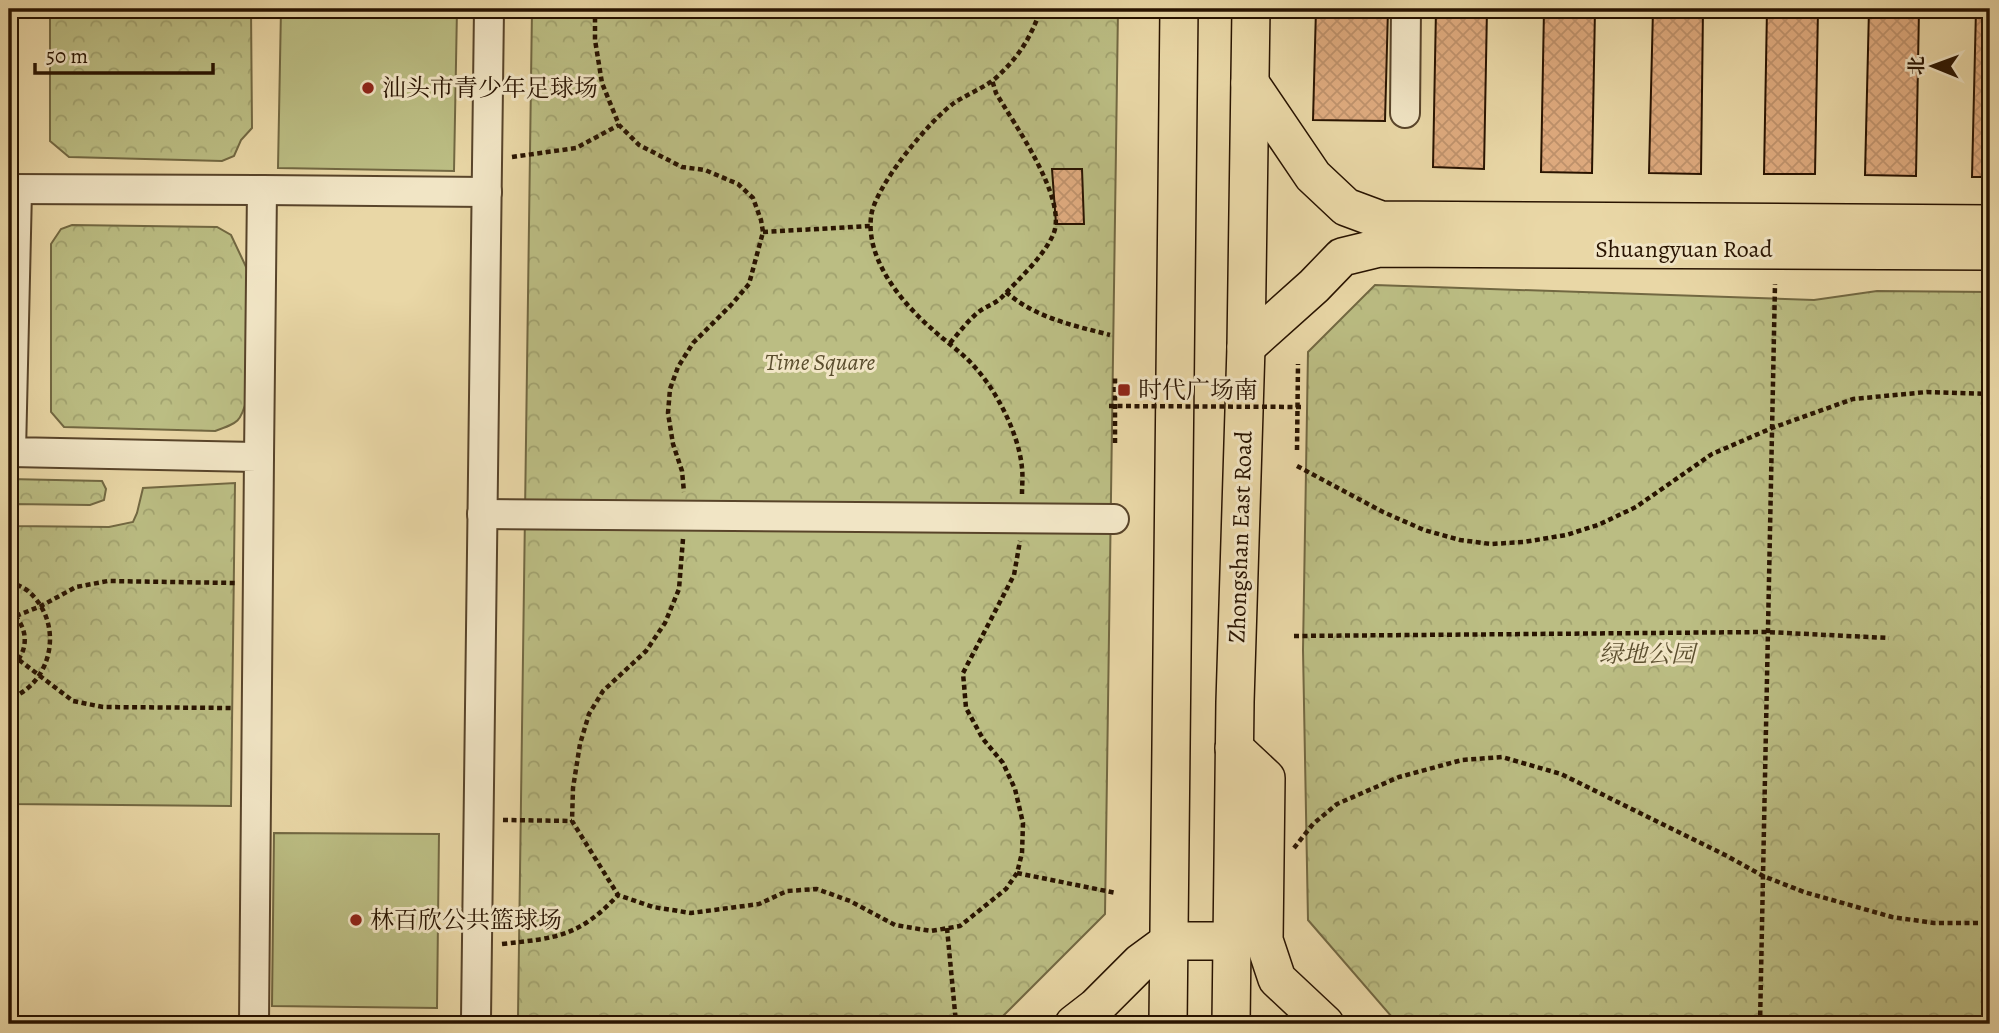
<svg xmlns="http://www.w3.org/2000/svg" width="1999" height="1033" viewBox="0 0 1999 1033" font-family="Alegreya,'Noto Serif SC',serif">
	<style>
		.forest { fill: url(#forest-crowns); stroke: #726842; stroke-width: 2 }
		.garden { fill: #bbbd83; stroke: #726842; stroke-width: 2 }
		.building { fill: url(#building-cross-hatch); stroke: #281300; stroke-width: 2 }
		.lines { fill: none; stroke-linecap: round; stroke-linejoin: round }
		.minor-casing { stroke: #58442a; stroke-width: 32 }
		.major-casing { stroke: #281300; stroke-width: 40 }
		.path { stroke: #281300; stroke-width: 4.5; stroke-dasharray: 5 3.5; stroke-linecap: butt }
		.minor { stroke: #f1e5c5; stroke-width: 28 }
		.major { stroke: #e9d7a6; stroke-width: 37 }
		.path-bridge { stroke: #281300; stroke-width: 4.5; stroke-dasharray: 5 3.5; stroke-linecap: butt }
		.poi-dot { fill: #8f2418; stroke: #f1e5c5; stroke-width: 2.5 }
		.labels { text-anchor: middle; stroke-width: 6; stroke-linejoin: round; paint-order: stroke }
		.poi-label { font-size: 24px; fill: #281300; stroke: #f1e5c5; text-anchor: start }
		.street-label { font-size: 24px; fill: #281300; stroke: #f1e5c5 }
		.park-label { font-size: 24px; font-style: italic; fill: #5b4e2e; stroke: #f1e5c5 }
	</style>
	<defs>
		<pattern id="forest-crowns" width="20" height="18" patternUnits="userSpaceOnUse" patternTransform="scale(1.75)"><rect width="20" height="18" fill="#bbbd83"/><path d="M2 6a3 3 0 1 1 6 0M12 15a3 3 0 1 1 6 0" fill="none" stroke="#a1a26f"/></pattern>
		<pattern id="building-cross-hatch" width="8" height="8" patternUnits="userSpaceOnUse" patternTransform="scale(1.75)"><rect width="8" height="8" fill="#dfab7f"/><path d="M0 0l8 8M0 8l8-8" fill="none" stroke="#bf926c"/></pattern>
	</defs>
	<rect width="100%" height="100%" fill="#e9d7a6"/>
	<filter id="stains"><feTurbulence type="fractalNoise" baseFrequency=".00286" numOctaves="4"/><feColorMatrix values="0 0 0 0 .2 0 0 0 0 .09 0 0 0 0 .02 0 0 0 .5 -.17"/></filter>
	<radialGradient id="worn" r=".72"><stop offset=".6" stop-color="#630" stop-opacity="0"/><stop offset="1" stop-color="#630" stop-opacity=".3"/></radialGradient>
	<g class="forest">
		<path d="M 50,9 L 251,9 L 252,128 L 241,140 L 234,156 L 222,161 L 69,157 L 50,141 Z"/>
		<path d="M 532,9 L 1118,9 L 1105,914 L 1000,1019 L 518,1017 Z"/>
		<path d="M 72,225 L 217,227 L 231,235 L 248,271 L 247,398 C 241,422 238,423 215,431 L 64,427 L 51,412 L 51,244 L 61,229 Z"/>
		<path d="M 1375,285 L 1814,300 L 1877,291 L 1990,292 L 1990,1024 L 1398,1024 L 1308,920 L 1303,650 L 1308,352 Z"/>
		<path d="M 9,479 L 102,481 L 106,489 L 104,500 L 90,505 L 12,504 L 12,526 L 109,527 L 133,522 L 137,513 L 143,488 L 235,483 L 231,806 L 9,804 Z"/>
	</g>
	<g class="garden">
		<path d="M 281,9 L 457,9 L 454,171 L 278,168 Z"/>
		<path d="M 274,833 L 439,834 L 437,1008 L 272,1006 Z"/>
	</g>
	<g class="building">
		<path d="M 1316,9 L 1388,9 L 1385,121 L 1313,120 Z"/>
		<path d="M 1436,9 L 1487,9 L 1484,169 L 1433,167 Z"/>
		<path d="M 1544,9 L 1595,9 L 1592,173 L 1541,172 Z"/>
		<path d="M 1653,9 L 1703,9 L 1701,174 L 1649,173 Z"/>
		<path d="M 1767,9 L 1818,9 L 1815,174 L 1764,174 Z"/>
		<path d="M 1869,9 L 1919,9 L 1916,176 L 1865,175 Z"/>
		<path d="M 1976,9 L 1990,9 L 1990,177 L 1972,177 Z"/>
		<path d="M 1052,169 L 1082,169 L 1084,224 L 1056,224 Z"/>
	</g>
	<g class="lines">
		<g class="minor-casing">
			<g id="minor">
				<path d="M 1405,113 L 1406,9"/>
				<path d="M 9,189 L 262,190 L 259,457"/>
				<path d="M 262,190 L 487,192"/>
				<path d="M 9,191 L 17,190 L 11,452 L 259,457 L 254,1024"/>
				<path d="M 482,514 L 1114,519"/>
				<path d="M 476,1018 L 489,9"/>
			</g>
		</g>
		<g class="major-casing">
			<g id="major">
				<path d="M 1250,83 L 1313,176 L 1346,207 L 1381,220 L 1990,224"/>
				<path d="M 1246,347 L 1314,286 L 1342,257 L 1379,248 L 1990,251"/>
				<path d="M 1234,748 L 1266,778 L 1264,940 L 1277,979 L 1325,1024"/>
				<path d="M 1074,1024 L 1096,1007 L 1140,963 L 1170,941 L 1232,941"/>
				<path d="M 1168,1024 L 1179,9"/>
				<path d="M 1231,1024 L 1235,702 L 1246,347 L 1251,9"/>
			</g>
		</g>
		<g class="path">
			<path d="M 595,9 L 595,40 L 602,83 L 619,125 L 639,145 L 682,167 L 705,170 L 738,184 L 753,198 L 761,220 L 763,232 L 749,284 L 732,304 L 693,343 L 678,367 L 670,389 L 668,413 L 673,444 L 682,471 L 684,492"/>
			<path d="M 512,157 L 576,148 L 619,125"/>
			<path d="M 763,232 L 871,226"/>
			<path d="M 1006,292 C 1036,318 1072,325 1110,335"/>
			<path d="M 950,343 C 958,334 966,323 975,315 C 983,307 994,305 1002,297 C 1019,279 1043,257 1053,235 C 1069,200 1014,124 996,93 L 992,80"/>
			<path d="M 1115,443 L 1115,376"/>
			<path d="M 1297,450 L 1298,364"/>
			<path d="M 1297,466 L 1383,512 L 1424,530 L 1460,540 L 1491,544 L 1524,542 L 1566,535 L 1598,525 L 1636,507 L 1712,454 L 1772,428 L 1853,399 L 1927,392 L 1990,394"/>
			<path d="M 1022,494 C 1022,486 1023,476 1022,468 C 1019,434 996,389 972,364 C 960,351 945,341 932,329 C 902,303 866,260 871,217 C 874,187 930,120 954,103 C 969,93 987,87 999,75 C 1021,54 1031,36 1041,9"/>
			<path d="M 683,539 L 679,589 L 665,623 L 646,651 L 603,691 L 589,714 L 580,744 L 573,788 L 572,821 L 618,895 L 653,907 L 691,913 L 759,904 L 787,891 L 817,889 L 850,901 L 895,925 L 931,931 L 960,926 L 1006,889 L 1017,873 L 1022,853 L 1023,823 L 1015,789 L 1003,763 L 983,739 L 966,708 L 963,673 L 1014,575 L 1020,541"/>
			<path d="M 9,581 C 15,584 23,587 28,591 C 65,623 53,683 9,699"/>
			<path d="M 9,610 C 30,627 30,653 9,669"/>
			<path d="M 16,616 L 41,606 L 76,587 L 108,581 L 235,583"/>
			<path d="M 1294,636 L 1767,632 L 1889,638"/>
			<path d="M 19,660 L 73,701 L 103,707 L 231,708"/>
			<path d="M 503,820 L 572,821"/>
			<path d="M 1294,848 L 1313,824 L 1337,804 L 1399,777 L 1462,760 L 1502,757 L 1561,774 L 1727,856 L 1763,876 L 1804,892 L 1892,917 L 1934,923 L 1990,923"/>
			<path d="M 1017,873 L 1116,893"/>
			<path d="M 947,928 L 956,1023"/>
			<path d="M 502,944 C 556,938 579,937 618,895"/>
			<path d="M 1760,1024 L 1775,284"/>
		</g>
		<use href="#minor" class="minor"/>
		<use href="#major" class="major"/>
		<path class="path-bridge" d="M 1109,406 L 1304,407"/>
	</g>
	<g class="poi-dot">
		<circle cx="368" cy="88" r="7"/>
		<rect x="1117" y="383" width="14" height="14" rx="3.5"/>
		<circle cx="356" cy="920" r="7"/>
	</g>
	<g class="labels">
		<g class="poi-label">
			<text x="382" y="96">汕头市青少年足球场</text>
			<text x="1138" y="398">时代广场南</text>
			<text x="370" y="928">林百欣公共篮球场</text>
		</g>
		<g class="street-label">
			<text x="1684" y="257">Shuangyuan Road</text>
			<text transform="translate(1240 537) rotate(-88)" y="8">Zhongshan East Road</text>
		</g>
		<g class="park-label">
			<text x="820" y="370">Time Square</text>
			<text x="1647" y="662">绿地公园</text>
		</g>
	</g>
	<rect width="1999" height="1033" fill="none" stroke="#e9d7a6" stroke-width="35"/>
	<rect x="10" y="10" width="1978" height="1012" fill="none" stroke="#281300" stroke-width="3.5"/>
	<rect x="18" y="18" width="1964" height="998" fill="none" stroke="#281300" stroke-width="2"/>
	<g transform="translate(1933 66) rotate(271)" stroke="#f1e5c5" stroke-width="5" paint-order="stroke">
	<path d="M0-5L12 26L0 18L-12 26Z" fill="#281300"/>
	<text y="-10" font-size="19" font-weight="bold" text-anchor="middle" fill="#281300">北</text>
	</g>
	<path d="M35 63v10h178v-10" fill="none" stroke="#281300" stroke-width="3.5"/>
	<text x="46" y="63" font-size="21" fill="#281300" stroke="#f1e5c5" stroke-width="5" paint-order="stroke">50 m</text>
	<rect width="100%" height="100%" filter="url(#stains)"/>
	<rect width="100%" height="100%" fill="url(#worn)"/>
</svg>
